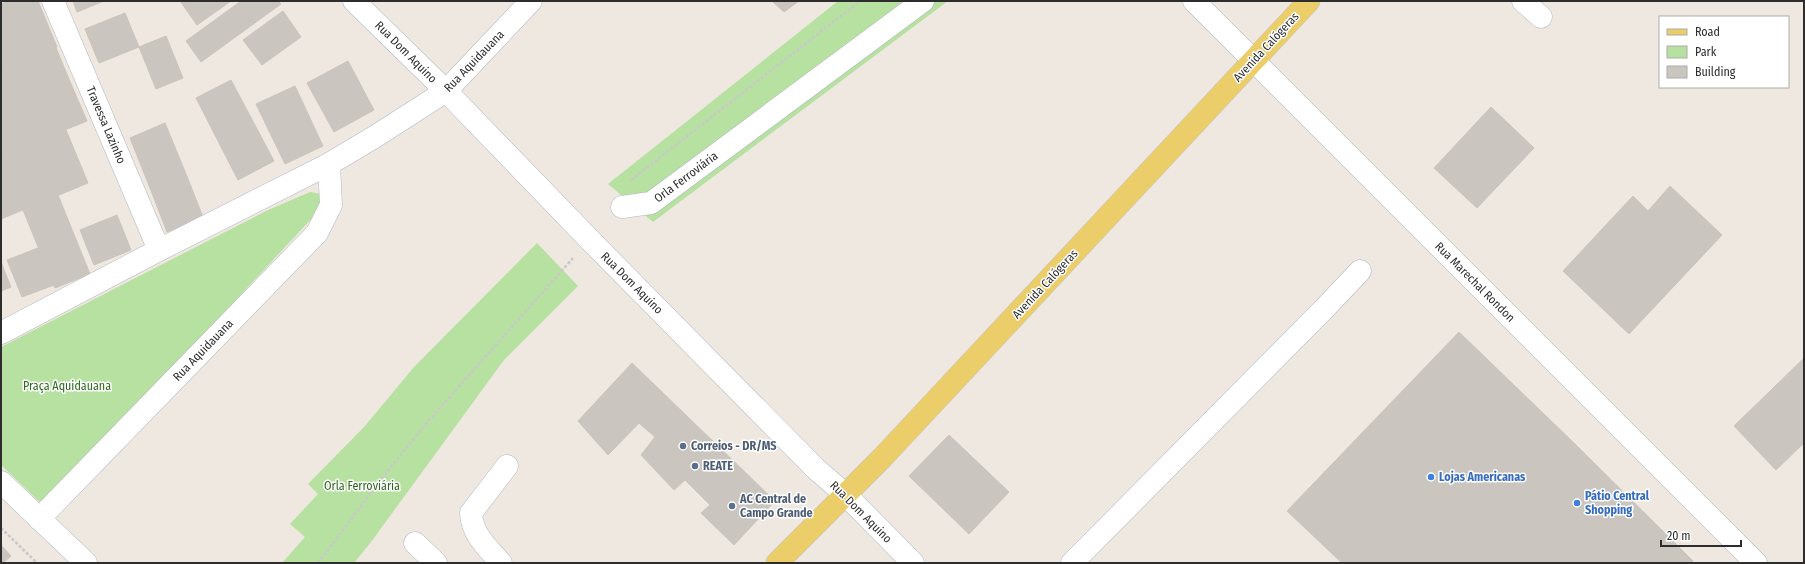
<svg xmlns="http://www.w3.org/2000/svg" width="1805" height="564" viewBox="0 0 1805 564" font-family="'Fira Sans Condensed',sans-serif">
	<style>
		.green { fill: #b7e1a1 }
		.building { fill: #cac6bf; stroke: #cac4ba }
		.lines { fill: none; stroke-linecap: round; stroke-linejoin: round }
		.minor-casing { stroke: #b4b7c0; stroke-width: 23 }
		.major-casing { stroke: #c8c8c8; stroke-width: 23 }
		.path { stroke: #c8c8c8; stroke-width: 2.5; stroke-dasharray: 3 2; stroke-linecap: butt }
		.minor { stroke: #fff; stroke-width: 22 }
		.major { stroke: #ebcd69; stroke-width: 22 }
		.service-dot { fill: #5c6f8a; stroke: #fff; stroke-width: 1.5 }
		.shop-dot { fill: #3f7fe0; stroke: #fff; stroke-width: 1.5 }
		.labels { text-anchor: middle; stroke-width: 3; stroke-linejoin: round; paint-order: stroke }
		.street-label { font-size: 12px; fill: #2d2d2d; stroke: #fff }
		.park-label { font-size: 12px; fill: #2e691f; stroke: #fff }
		.service-label { font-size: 12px; font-weight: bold; fill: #4e5e75; stroke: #fff; text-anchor: start }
		.shop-label { font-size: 12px; font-weight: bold; fill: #366cbe; stroke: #fff; text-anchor: start }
	</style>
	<rect width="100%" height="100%" fill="#eee8e1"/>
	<g class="green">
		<path d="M 838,1 L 948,1 L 653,222 L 608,184 Z"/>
		<path d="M 310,192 L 322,194 L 327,202 L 44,506 L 1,465 L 1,347 L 266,211 Z"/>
		<path d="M 537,243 L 578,286 L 504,360 L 371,542 L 354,563 L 282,563 L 305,537 L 290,524 L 318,494 L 308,484 L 365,426 L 414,367 Z"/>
	</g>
	<g class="building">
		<path d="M 9,1 L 38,1 L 57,47 L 1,70 L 1,4 Z"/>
		<path d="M 73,1 L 104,1 L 77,12 Z"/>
		<path d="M 180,1 L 231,1 L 197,25 Z"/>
		<path d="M 241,1 L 278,1 L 281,4 L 201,62 L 186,41 Z"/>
		<path d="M 772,1 L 799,1 L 784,12 Z"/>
		<path d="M 283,11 L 301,37 L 262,65 L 243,40 Z"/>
		<path d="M 125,13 L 139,47 L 99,63 L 85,29 Z"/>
		<path d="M 166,36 L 183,78 L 156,89 L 139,47 Z"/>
		<path d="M 56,48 L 74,91 L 1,121 L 1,70 Z"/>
		<path d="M 348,61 L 374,110 L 334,132 L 307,83 Z"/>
		<path d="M 231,80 L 274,161 L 238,180 L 196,98 Z"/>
		<path d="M 295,86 L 323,146 L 285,164 L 256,104 Z"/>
		<path d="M 74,91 L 87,121 L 1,156 L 1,121 Z"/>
		<path d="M 1491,107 L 1534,148 L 1477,208 L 1434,168 Z"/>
		<path d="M 165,123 L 186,174 L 150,188 L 130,138 Z"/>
		<path d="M 66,130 L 88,183 L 1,219 L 1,156 Z"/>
		<path d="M 186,174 L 203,217 L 167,232 L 150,188 Z"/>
		<path d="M 1670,186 L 1722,235 L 1629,334 L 1563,271 L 1633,196 L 1648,211 Z"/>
		<path d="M 58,195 L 90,274 L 55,288 L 23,210 Z"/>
		<path d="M 117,215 L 131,250 L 94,265 L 80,230 Z"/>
		<path d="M 38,248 L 54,285 L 22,297 L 7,260 Z"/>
		<path d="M 1,262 L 11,287 L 1,291 Z"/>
		<path d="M 1459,332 L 1575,444 L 1461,563 L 1342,563 L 1287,511 Z"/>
		<path d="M 1804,358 L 1804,443 L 1776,470 L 1734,426 Z"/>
		<path d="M 632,363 L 775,501 L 734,545 L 701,513 L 710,505 L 685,480 L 674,490 L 641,455 L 655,437 L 639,423 L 608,455 L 578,421 Z"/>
		<path d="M 949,435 L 1009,492 L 969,534 L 909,476 Z"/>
		<path d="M 1575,444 L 1693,561 L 1691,563 L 1461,563 Z"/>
		<path d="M 1,545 L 11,556 L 3,563 L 1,563 Z"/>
	</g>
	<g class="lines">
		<g class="minor-casing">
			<g id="minor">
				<path d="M 53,1 L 159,250"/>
				<path d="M 354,1 L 446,91 L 590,240 L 816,469 L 846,495 L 913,563"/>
				<path d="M 1194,1 L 1756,563"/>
				<path d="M 1523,1 L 1541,17"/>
				<path d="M 622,207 L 651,203 L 923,1"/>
				<path d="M 1,333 L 159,250 L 329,164 L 376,136 L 446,91 L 531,1"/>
				<path d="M 1,482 L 86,563"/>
				<path d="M 39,519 L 317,233 L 331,205 L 329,164"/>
				<path d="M 415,543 L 436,563"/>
				<path d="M 501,563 C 488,548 472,535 471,513 L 507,466"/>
				<path d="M 1072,563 L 1323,310 L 1360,271"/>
			</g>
		</g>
		<g class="major-casing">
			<path id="major" d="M 777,563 L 882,458 L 1309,1"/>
		</g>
		<g class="path">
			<path d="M 631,180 L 860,1"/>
			<path d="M 1,528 L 37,563"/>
			<path d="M 318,563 L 383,477 L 424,426 L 573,258"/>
		</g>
		<use href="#minor" class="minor"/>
		<use href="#major" class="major"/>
	</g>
	<g class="service-dot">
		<circle cx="683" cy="446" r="4"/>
		<circle cx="695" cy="466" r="4"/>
		<circle cx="732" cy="506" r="4"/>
	</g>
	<g class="shop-dot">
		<circle cx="1431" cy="477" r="4"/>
		<circle cx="1577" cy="503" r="4"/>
	</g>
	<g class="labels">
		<g class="street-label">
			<text transform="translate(1266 47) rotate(-47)" y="4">Avenida Calógeras</text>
			<text transform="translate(406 52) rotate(45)" y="4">Rua Dom Aquino</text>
			<text transform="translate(474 61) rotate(-46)" y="4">Rua Aquidauana</text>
			<text transform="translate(106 125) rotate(67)" y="4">Travessa Lazinho</text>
			<text transform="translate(686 177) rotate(-37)" y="4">Orla Ferroviária</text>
			<text transform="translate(1475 282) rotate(45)" y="4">Rua Marechal Rondon</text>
			<text transform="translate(632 283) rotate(45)" y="4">Rua Dom Aquino</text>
			<text transform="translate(1045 284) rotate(-47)" y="4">Avenida Calógeras</text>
			<text transform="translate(203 350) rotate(-46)" y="4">Rua Aquidauana</text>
			<text transform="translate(861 512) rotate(45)" y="4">Rua Dom Aquino</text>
		</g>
		<g class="park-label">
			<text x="67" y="390">Praça Aquidauana</text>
			<text x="362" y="490">Orla Ferroviária</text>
		</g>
		<g class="service-label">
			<text x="691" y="450">Correios - DR/MS</text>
			<text x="703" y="470">REATE</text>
			<text x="740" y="503">AC Central de<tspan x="740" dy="14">Campo Grande</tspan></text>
		</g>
		<g class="shop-label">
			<text x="1439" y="481">Lojas Americanas</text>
			<text x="1585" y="500">Pátio Central<tspan x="1585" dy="14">Shopping</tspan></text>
		</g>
	</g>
	<rect width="1805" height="564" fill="none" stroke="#2d2d2d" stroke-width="4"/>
	<rect x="1659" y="16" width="130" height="72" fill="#ffffff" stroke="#ababab"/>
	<rect x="1667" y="29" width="20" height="6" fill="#ebcd69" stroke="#ababab"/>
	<text x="1695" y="36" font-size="12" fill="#2d2d2d">Road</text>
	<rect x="1667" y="46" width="20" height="12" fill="#b7e1a1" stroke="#ababab"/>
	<text x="1695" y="56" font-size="12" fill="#2d2d2d">Park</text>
	<rect x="1667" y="66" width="20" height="12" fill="#cac6bf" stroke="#ababab"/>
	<text x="1695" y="76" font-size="12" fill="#2d2d2d">Building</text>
	<path d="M1661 540v6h80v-6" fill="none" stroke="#2d2d2d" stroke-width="2"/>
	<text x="1667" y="540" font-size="12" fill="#2d2d2d" stroke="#ffffff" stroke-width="3" paint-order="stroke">20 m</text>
</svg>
